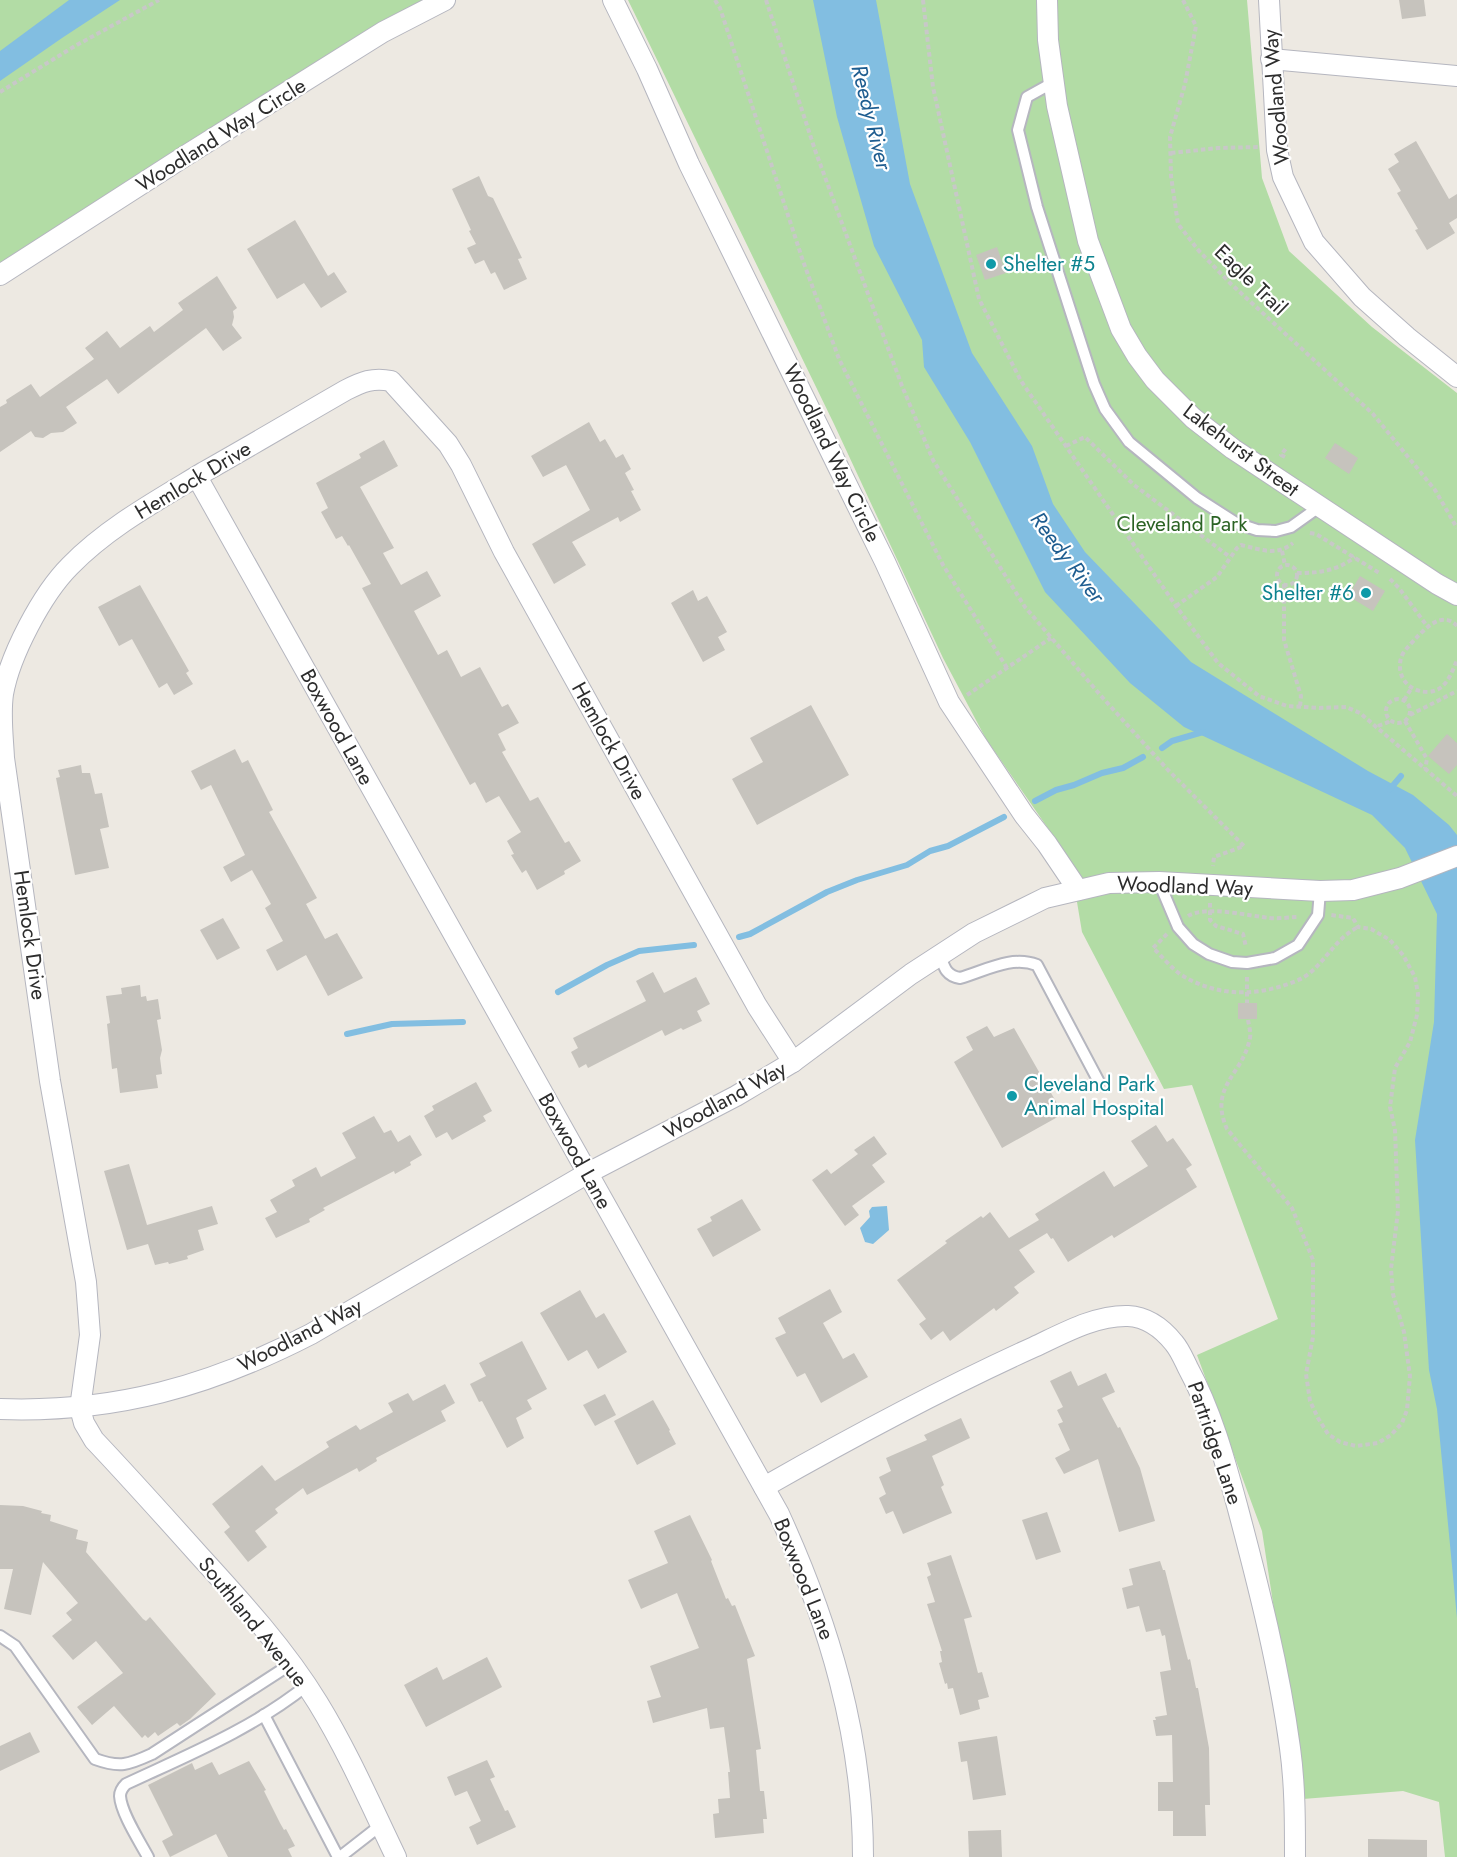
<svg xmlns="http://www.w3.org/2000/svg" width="1457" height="1857" viewBox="0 0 1457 1857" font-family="Jost,sans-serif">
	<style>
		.green { fill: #b2dca5 }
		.water { fill: #82bee1 }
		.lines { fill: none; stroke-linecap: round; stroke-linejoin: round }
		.stream { stroke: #82bee1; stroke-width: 6 }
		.building { fill: #c6c3bd }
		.service-casing { stroke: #b5b6bf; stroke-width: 14 }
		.minor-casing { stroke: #b5b6bf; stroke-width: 22 }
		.path { stroke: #c8c8c8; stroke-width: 4; stroke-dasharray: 4.5 3; stroke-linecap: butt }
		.service { stroke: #fff; stroke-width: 10 }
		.minor { stroke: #fff; stroke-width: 20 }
		.culture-dot { fill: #0f9aa8; stroke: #fff; stroke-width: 2 }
		.labels { text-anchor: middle; stroke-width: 4.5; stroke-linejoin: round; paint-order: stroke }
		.street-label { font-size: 21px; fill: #2d2d2d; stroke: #fff }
		.culture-label { font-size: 21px; fill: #0d838f; stroke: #fff; text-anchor: start }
		.park-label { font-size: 21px; fill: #2b6324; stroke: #fff }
		.water-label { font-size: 22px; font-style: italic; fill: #1e5d90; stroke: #fff }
	</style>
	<rect width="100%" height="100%" fill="#ede9e2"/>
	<g class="green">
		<path d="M 0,0 L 424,0 L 202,133 L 0,265 Z"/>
		<path d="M 628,0 L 1247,0 L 1262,178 L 1289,251 L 1372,327 L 1457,393 L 1457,1857 L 1445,1857 L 1439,1802 L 1403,1791 L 1303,1799 L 1262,1531 L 1197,1355 L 1278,1319 L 1192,1085 L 1164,1089 L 1082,932 L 1070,860 L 986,739 L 943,658 L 834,424 Z"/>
	</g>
	<g class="water">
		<path d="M 69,0 L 120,0 L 62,38 L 0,81 L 0,51 Z"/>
		<path d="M 813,0 L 876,0 L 910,184 L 972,353 L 1032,446 L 1053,504 L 1085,552 L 1191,662 L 1368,771 L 1413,795 L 1449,825 L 1457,835 L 1457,1618 L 1437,1409 L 1429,1370 L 1415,1140 L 1434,1022 L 1437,914 L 1405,848 L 1372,815 L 1184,727 L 1130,683 L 1045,592 L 970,442 L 924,367 L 922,340 L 874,246 L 837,117 Z"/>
		<path d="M 887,1206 L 889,1230 L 873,1244 L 865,1242 L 860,1228 L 870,1217 L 869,1211 L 872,1207 Z"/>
	</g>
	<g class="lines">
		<g class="stream">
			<path d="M 1162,748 L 1172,741 L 1203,732"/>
			<path d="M 1390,789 L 1401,776"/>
			<path d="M 1035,801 L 1056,790 L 1074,785 L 1102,773 L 1123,768 L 1143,757"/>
			<path d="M 739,937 L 750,934 L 827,892 L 857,880 L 907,865 L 930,851 L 948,846 L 1004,817"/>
			<path d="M 558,992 L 607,965 L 639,951 L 694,945"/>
			<path d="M 347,1034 L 392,1024 L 463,1022"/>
		</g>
	</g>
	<g class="building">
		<path d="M 1399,0 L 1424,0 L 1426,16 L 1402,19 Z"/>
		<path d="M 1416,141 L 1449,199 L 1457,194 L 1457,218 L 1449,223 L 1455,233 L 1427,250 L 1415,230 L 1418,229 L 1397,193 L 1401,191 L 1388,169 L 1399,162 L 1394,154 Z"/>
		<path d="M 479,176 L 488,196 L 493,198 L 522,258 L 518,259 L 527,279 L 504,290 L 495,272 L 491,274 L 484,260 L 475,264 L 467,248 L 476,244 L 469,231 L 471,230 L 452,189 Z"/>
		<path d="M 295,220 L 328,276 L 334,272 L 347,292 L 321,308 L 304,283 L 277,299 L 247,249 Z"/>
		<path d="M 997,247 L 1006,273 L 985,280 L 976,255 Z"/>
		<path d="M 217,276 L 237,308 L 233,311 L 234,317 L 232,325 L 242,338 L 223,351 L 206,328 L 118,394 L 107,379 L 66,407 L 77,423 L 63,432 L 51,433 L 43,438 L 35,437 L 31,431 L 0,452 L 0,407 L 7,403 L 6,400 L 31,384 L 40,397 L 94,359 L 85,348 L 107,331 L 120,348 L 150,326 L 154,332 L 183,310 L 178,303 Z"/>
		<path d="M 589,422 L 600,442 L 605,439 L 616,458 L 623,454 L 631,469 L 625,473 L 634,490 L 631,491 L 641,510 L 620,522 L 618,517 L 572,542 L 586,565 L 554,584 L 532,544 L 590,510 L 566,465 L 543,477 L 531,456 Z"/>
		<path d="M 384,440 L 398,466 L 360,487 L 394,548 L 383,553 L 401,585 L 427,571 L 441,596 L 414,611 L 421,624 L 438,655 L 447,650 L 461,677 L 480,667 L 502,707 L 508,704 L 519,723 L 498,734 L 506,750 L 502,752 L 530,801 L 538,797 L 565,843 L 569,841 L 581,861 L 564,871 L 565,874 L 537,890 L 526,870 L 522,873 L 511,855 L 514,854 L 507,841 L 521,832 L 499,796 L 486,803 L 475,782 L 470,785 L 362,588 L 371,584 L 349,545 L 348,546 L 342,536 L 336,539 L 321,512 L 328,508 L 316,483 L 361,458 L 359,454 Z"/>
		<path d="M 1335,443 L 1358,458 L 1349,474 L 1325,458 Z"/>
		<path d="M 1360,576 L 1385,591 L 1373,611 L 1348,596 Z"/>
		<path d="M 140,585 L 189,671 L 186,673 L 193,684 L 174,695 L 167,683 L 159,688 L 132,639 L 119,646 L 98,607 Z"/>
		<path d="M 693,590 L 698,601 L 707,596 L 727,632 L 718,637 L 725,650 L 703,662 L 671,603 Z"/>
		<path d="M 811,705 L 849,775 L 757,825 L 732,779 L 763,762 L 750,738 Z"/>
		<path d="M 1447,734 L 1457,743 L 1457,765 L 1449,774 L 1428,756 Z"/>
		<path d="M 235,749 L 242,763 L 248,760 L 273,810 L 269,812 L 317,898 L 306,904 L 325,939 L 337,933 L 363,978 L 328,996 L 306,955 L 277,971 L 266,950 L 283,941 L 265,908 L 271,904 L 252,870 L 231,882 L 223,867 L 245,855 L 211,785 L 201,790 L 191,771 Z"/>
		<path d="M 81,765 L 82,773 L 90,773 L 95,794 L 102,793 L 109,827 L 100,829 L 109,868 L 75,875 L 56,778 L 60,777 L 58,770 Z"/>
		<path d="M 223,918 L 240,948 L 217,960 L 200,930 Z"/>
		<path d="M 653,972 L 664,993 L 696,977 L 710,1004 L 697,1011 L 702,1021 L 683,1030 L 681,1028 L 665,1036 L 662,1030 L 588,1068 L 586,1064 L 579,1068 L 571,1052 L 578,1048 L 573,1038 L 646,1001 L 636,981 Z"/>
		<path d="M 140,985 L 141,997 L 146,996 L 147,1001 L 158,999 L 161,1019 L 157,1020 L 162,1050 L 160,1058 L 162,1074 L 156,1075 L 158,1088 L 120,1093 L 117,1068 L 112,1069 L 107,1024 L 110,1023 L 106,996 L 122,994 L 121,988 Z"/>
		<rect x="1238" y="1003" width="19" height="16"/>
		<path d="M 987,1026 L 994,1037 L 1014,1028 L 1063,1114 L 1002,1148 L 954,1062 L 973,1050 L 966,1037 Z"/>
		<path d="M 476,1082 L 492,1111 L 483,1116 L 486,1121 L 452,1140 L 447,1132 L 436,1138 L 424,1116 L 434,1110 L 432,1106 Z"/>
		<path d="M 374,1116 L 384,1133 L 391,1130 L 398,1142 L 410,1135 L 422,1155 L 410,1162 L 411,1165 L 395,1174 L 394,1171 L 323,1208 L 325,1210 L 309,1219 L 310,1222 L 276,1238 L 265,1218 L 277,1212 L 270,1200 L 295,1186 L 292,1180 L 316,1167 L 321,1177 L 356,1158 L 342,1133 Z"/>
		<path d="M 1156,1125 L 1167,1142 L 1173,1138 L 1192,1165 L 1186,1169 L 1197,1187 L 1114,1238 L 1112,1235 L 1068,1262 L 1053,1238 L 1051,1239 L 1047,1233 L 1019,1250 L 1035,1272 L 1014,1287 L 1019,1293 L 996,1311 L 994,1308 L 950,1341 L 943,1331 L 931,1340 L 919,1324 L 926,1319 L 897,1280 L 947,1243 L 945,1241 L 981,1216 L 983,1218 L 990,1212 L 1009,1238 L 1039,1220 L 1035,1214 L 1104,1171 L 1114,1187 L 1148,1166 L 1131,1141 Z"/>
		<path d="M 874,1136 L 887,1154 L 872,1165 L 885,1182 L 852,1206 L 859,1215 L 845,1226 L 812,1180 L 827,1169 L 831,1174 L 858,1154 L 854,1150 Z"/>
		<path d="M 129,1164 L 147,1225 L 212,1206 L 218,1224 L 198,1230 L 204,1250 L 187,1256 L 188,1259 L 169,1264 L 168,1262 L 155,1265 L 148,1244 L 127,1250 L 104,1171 Z"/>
		<path d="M 742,1199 L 761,1230 L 713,1257 L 697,1229 L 712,1221 L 710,1217 Z"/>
		<path d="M 830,1289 L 842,1312 L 823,1323 L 843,1359 L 854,1353 L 868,1377 L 821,1403 L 805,1373 L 797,1377 L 775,1338 L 786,1333 L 778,1318 Z"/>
		<path d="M 580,1290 L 596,1318 L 604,1313 L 627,1352 L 598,1369 L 587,1350 L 568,1361 L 540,1313 Z"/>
		<path d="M 522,1341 L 547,1389 L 527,1400 L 532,1409 L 516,1418 L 524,1438 L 507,1448 L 482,1401 L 479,1402 L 470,1384 L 486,1376 L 479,1363 Z"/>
		<path d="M 1071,1371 L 1078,1386 L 1106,1373 L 1115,1392 L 1102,1398 L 1118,1428 L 1120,1427 L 1140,1468 L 1155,1521 L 1119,1532 L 1098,1459 L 1064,1474 L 1055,1458 L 1070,1450 L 1058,1424 L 1063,1422 L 1057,1410 L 1063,1407 L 1050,1381 Z"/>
		<path d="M 445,1384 L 455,1403 L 441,1411 L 446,1421 L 376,1458 L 377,1461 L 359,1472 L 357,1468 L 307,1495 L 303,1488 L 275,1509 L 278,1513 L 255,1531 L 267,1547 L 248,1562 L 224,1532 L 230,1527 L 212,1504 L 262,1465 L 275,1481 L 329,1447 L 326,1442 L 356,1425 L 360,1430 L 393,1412 L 388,1403 L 408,1393 L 413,1401 Z"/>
		<path d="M 605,1394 L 616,1415 L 595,1426 L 583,1405 Z"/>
		<path d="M 653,1400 L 670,1430 L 669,1431 L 676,1444 L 637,1465 L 614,1421 Z"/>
		<path d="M 961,1418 L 970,1438 L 932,1456 L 944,1485 L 941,1487 L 952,1513 L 903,1534 L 893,1511 L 886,1514 L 879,1498 L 886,1494 L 879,1477 L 891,1471 L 886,1458 L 927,1440 L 924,1435 Z"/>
		<path d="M 0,1505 L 23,1506 L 42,1511 L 41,1513 L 51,1515 L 50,1521 L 78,1530 L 76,1539 L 88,1542 L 86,1552 L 143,1619 L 146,1621 L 150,1617 L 216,1694 L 190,1719 L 180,1726 L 177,1723 L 158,1736 L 155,1732 L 148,1738 L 145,1735 L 142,1738 L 114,1706 L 92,1725 L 77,1707 L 123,1673 L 96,1641 L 73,1660 L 52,1636 L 72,1620 L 66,1613 L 78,1603 L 43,1562 L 31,1615 L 4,1609 L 13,1569 L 0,1569 Z"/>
		<path d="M 1047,1512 L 1061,1552 L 1036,1560 L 1022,1520 Z"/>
		<path d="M 690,1515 L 712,1560 L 711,1561 L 726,1599 L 728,1598 L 732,1606 L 735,1605 L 755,1656 L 747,1659 L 761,1749 L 756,1750 L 760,1791 L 764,1791 L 767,1819 L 763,1819 L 764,1833 L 715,1838 L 713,1814 L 719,1813 L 718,1799 L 730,1798 L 728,1772 L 730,1772 L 724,1727 L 710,1729 L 707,1708 L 653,1723 L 647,1701 L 661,1697 L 650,1666 L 699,1648 L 677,1593 L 641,1609 L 628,1580 L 668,1563 L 654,1531 Z"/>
		<path d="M 951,1555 L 972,1617 L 964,1619 L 978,1673 L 982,1672 L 989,1697 L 978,1700 L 980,1709 L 960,1715 L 953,1688 L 948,1689 L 947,1683 L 945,1684 L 939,1663 L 942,1662 L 940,1651 L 942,1651 L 927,1604 L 935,1602 L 927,1577 L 931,1575 L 927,1563 Z"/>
		<path d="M 1160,1561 L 1163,1570 L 1165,1570 L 1188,1660 L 1190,1659 L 1196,1688 L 1198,1688 L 1209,1748 L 1210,1805 L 1205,1805 L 1206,1836 L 1173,1836 L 1173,1811 L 1158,1811 L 1158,1782 L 1173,1782 L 1172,1735 L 1156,1736 L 1153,1720 L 1156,1720 L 1155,1717 L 1167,1715 L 1160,1672 L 1171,1670 L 1165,1635 L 1162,1636 L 1160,1629 L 1146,1632 L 1139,1606 L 1127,1609 L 1122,1588 L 1133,1585 L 1129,1569 Z"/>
		<path d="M 487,1657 L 502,1687 L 426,1727 L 404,1685 L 437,1667 L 443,1680 Z"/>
		<path d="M 30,1732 L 40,1752 L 0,1771 L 0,1746 Z"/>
		<path d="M 997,1736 L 1006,1795 L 973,1800 L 967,1761 L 961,1762 L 958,1742 Z"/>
		<path d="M 487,1760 L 495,1777 L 490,1779 L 505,1811 L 508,1810 L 516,1827 L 477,1845 L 469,1827 L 481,1821 L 467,1791 L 455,1796 L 447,1777 Z"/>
		<path d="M 249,1761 L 266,1790 L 264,1791 L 280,1823 L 284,1830 L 286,1829 L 295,1846 L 288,1849 L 292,1857 L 228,1857 L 216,1834 L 170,1857 L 162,1841 L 173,1835 L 148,1785 L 192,1763 L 195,1770 L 212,1762 L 219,1775 Z"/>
		<path d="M 1001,1830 L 1002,1857 L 969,1857 L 968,1831 Z"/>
		<path d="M 1368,1839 L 1427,1840 L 1427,1857 L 1368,1857 Z"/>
	</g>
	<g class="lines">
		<g class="service-casing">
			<g id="service">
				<path d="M 1054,82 L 1027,97 L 1018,130 L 1037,207 L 1094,384 L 1105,409 L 1129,442 L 1197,498 L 1236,523 L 1257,530 L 1276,531 L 1291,527 L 1319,507"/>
				<path d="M 1159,882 L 1178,927 L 1193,944 L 1209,954 L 1232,962 L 1247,963 L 1275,958 L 1298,945 L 1318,915 L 1320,891"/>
				<path d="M 940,955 C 944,967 946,976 960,978 C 985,971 1011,955 1037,965 L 1099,1082"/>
				<path d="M 0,1636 L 15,1646 L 95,1759 C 120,1768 128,1765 152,1754 L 291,1664"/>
				<path d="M 264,1715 L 338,1857"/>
				<path d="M 148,1857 C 140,1842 121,1813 120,1796 C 120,1791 123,1787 126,1784 C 188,1755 252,1729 306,1686"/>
				<path d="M 340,1857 L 381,1825"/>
			</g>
		</g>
		<g class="minor-casing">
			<g id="minor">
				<path d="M 613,0 L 647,69 L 689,164 L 885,562 L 949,702 L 1024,815 L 1047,844 L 1078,890"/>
				<path d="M 1047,0 L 1048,40 L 1057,106 L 1088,241 L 1121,329 L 1137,356 L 1155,380 L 1193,418 L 1233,449 L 1437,584 L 1457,595"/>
				<path d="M 1269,0 L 1277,150 L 1283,177 L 1314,242 L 1362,297 L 1407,337 L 1457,377"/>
				<path d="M 1271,59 L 1457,76"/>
				<path d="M 0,275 L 185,156 L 383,32 L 445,0"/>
				<path d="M 197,477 L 779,1514 C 829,1623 863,1737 863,1857"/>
				<path d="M 0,1409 C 115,1413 210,1386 311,1334 L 588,1173 L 736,1096 L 793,1062 L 911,974 L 974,933 L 1045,898 L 1109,883 L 1159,882 L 1320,891 L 1353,890 L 1400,878 L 1457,856"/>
				<path d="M 764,1487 C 852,1437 941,1389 1034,1347 C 1062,1334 1095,1315 1128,1316 C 1147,1317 1162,1328 1174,1343 C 1180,1350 1184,1360 1188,1368 C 1212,1412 1225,1461 1238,1509 C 1259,1588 1279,1667 1290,1748 C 1295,1784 1295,1820 1295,1857"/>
				<path d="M 396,1857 C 371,1805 348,1752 318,1703 C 285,1649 241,1601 198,1554 C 164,1516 130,1478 94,1440 L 84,1423 L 80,1408 L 90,1335 L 86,1282 L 50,1081 L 4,758 C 3,737 0,715 3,694 C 10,655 42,594 70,566 C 108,527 158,500 204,472 C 252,445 299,417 346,390 C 362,382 373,377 391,381 L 448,444 L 461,465 L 504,552 L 757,1006 L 793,1062"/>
			</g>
		</g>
		<g class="path">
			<path d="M 715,0 L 720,8 L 803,261 L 839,359 L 943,565 L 1007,668"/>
			<path d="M 766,0 L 815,150 L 902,386 L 933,460 L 1025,607 L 1102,697 L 1168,770 L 1244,846 L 1214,857 L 1213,866"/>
			<path d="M 923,0 L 933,87 L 979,299 L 1021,381 L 1176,606 L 1218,663 L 1259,696 L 1287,706 L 1319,708 L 1346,707 L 1360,713 L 1457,796"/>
			<path d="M 1183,0 L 1196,26 L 1185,84 L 1170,137 L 1171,176 L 1178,224 L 1199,251 L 1231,284 L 1373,414 L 1435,490 L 1457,528"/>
			<path d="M 0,92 L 75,46 L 159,0"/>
			<path d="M 1171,153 L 1218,148 L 1260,147"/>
			<path d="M 1066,446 L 1085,437 L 1134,485 L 1230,557"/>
			<path d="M 1285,457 L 1281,455 L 1287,447"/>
			<path d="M 1310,533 L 1316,534 L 1381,574"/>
			<path d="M 1282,551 L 1285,565"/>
			<circle cx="1287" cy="575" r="10"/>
			<path d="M 1297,573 C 1319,573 1337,571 1355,557"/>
			<path d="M 1390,579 L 1399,588 L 1427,626"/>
			<path d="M 1284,584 L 1284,640 L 1301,696 L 1300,707"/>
			<path d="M 1176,606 L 1217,577 L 1237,548 L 1241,545 C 1260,549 1276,557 1293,543"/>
			<path d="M 1457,626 C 1442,610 1426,628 1415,639 C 1411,644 1403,651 1401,658 C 1396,677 1409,692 1428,692 C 1446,691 1451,674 1457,660"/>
			<path d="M 967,695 L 1051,638"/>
			<circle cx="1398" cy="711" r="12"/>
			<path d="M 1404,700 L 1411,689"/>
			<path d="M 1410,715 L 1457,691"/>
			<path d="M 1405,721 L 1427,759 L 1425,769"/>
			<path d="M 1378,726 L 1391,721"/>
			<path d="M 1210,903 L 1210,920 L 1216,926 L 1243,934 L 1246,947"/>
			<path d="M 1188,916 C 1206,905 1249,916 1270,918 C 1280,919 1290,917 1299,917"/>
			<path d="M 1167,934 L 1153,948 C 1162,956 1170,967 1180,974 C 1211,994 1247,997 1282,986 C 1292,983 1303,979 1311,972 C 1328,957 1337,938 1358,927"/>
			<path d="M 1247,977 L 1247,1003"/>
			<path d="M 1248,1020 C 1249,1026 1251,1033 1250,1038 C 1243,1075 1208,1086 1227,1129 L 1292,1208 L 1313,1260 L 1313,1337 L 1306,1374 L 1310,1401 L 1318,1418 L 1328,1434 L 1340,1442 L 1356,1446 L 1378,1443 L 1391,1435 L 1402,1423 L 1407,1410 L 1410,1376 L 1404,1332 L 1393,1294 L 1391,1269 L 1398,1211 L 1395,1130 L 1390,1107 L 1395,1068 L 1410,1042 L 1417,1015 L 1418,994 L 1415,977 L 1403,955 L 1390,940 L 1371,929 L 1358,927 L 1353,918 L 1331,915"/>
		</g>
		<use href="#service" class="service"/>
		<use href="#minor" class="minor"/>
	</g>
	<g class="culture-dot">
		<circle cx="991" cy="264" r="6"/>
		<circle cx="1366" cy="593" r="6"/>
		<circle cx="1012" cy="1096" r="6"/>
	</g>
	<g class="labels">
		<g class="street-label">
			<text transform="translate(1276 97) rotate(-95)" y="7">Woodland Way</text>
			<text transform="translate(221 135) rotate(-32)" y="7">Woodland Way Circle</text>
			<text transform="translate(1251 280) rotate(44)" y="7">Eagle Trail</text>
			<text transform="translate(1241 450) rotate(37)" y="7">Lakehurst Street</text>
			<text transform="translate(832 453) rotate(64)" y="7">Woodland Way Circle</text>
			<text transform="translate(193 480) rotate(-31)" y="7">Hemlock Drive</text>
			<text transform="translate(337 727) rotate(61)" y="7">Boxwood Lane</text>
			<text transform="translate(609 741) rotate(61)" y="7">Hemlock Drive</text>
			<text transform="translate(1185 886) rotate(2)" y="7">Woodland Way</text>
			<text transform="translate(30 935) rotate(82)" y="7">Hemlock Drive</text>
			<text transform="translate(725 1100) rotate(-29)" y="7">Woodland Way</text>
			<text transform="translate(575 1151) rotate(61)" y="7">Boxwood Lane</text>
			<text transform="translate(300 1335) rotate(-27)" y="7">Woodland Way</text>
			<text transform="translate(1215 1443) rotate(71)" y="7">Partridge Lane</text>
			<text transform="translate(804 1579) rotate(68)" y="7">Boxwood Lane</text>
			<text transform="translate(253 1622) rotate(51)" y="7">Southland Avenue</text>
		</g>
		<g class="culture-label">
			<text x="1003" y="271">Shelter #5</text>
			<text x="1354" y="600" text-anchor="end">Shelter #6</text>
			<text x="1024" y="1091">Cleveland Park<tspan x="1024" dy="24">Animal Hospital</tspan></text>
		</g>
		<g class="park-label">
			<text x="1182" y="531">Cleveland Park</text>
		</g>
		<g class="water-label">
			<text transform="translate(872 117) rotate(76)" y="8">Reedy River</text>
			<text transform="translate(1068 557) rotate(53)" y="8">Reedy River</text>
		</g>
	</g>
</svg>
